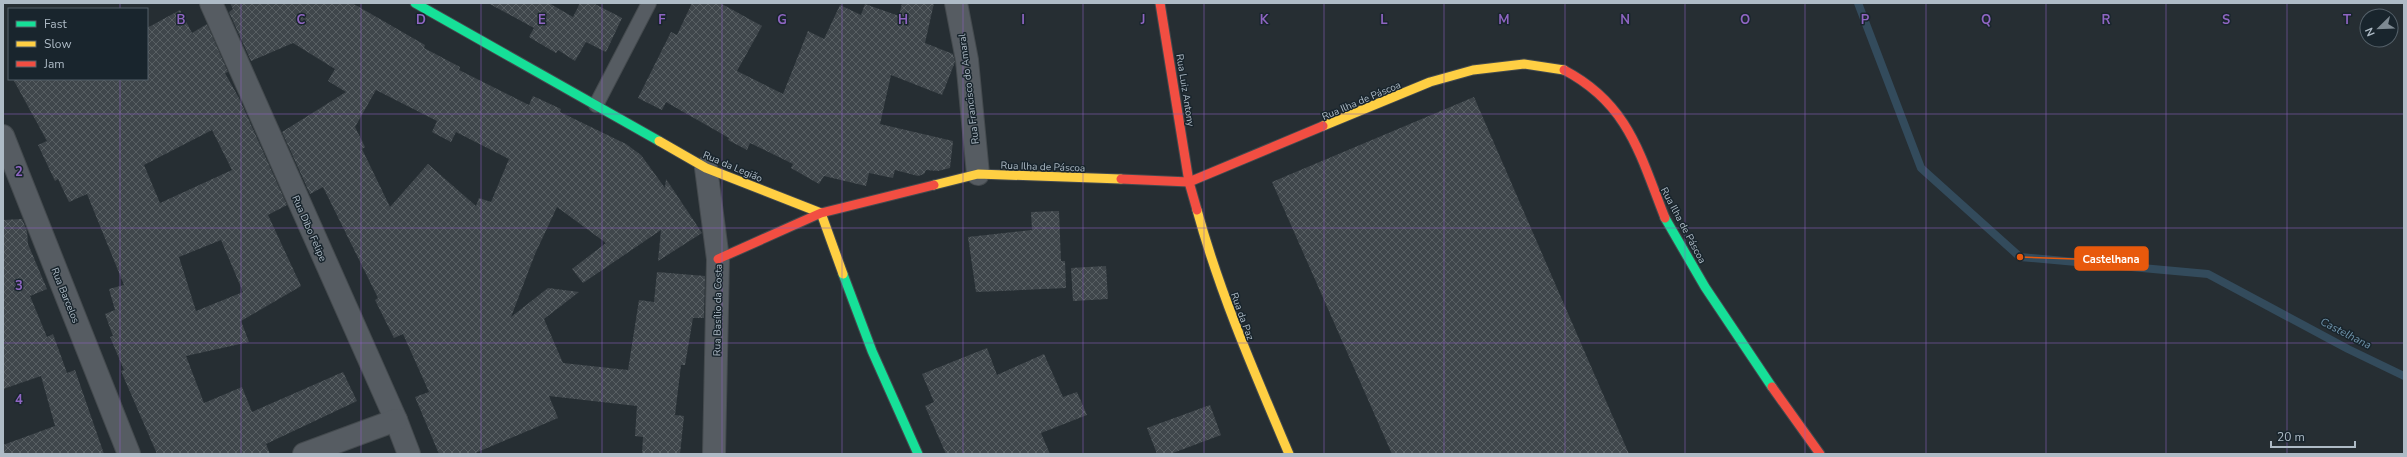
<svg xmlns="http://www.w3.org/2000/svg" width="2407" height="457" viewBox="0 0 2407 457" font-family="'Nunito Sans',sans-serif">
	<style>
		.lines { fill: none; stroke-linecap: round; stroke-linejoin: round }
		.stream { stroke: #334b5c; stroke-width: 8 }
		.building { fill: url(#building-cross-hatch); fill-rule: evenodd }
		.lane-casing { stroke: #444a4e; stroke-width: 16 }
		.street-casing { stroke: #444a4e; stroke-width: 24 }
		.fast-casing { stroke: #444a4e; stroke-width: 11 }
		.slow-casing { stroke: #444a4e; stroke-width: 11 }
		.jam-casing { stroke: #444a4e; stroke-width: 11 }
		.lane { stroke: #565c62; stroke-width: 14 }
		.street { stroke: #565c62; stroke-width: 22 }
		.fast { stroke: #16e098; stroke-width: 9 }
		.slow { stroke: #ffcf43; stroke-width: 9 }
		.jam { stroke: #f24e42; stroke-width: 9 }
		.grid { fill: none; stroke: #8f65c2; stroke-width: 1; stroke-opacity: 0.55 }
		.labels { text-anchor: middle; stroke-width: 3; stroke-linejoin: round; paint-order: stroke }
		.street-label { font-size: 10px; fill: #aebbc6; stroke: #19252d }
		.water-label { font-size: 11px; font-style: italic; fill: #6f93aa; stroke: #19252d }
		.grid-label { font-size: 13px; text-anchor: middle; font-weight: bold; fill: #8f65c2; stroke: #19252d; stroke-width: 3; stroke-linejoin: round; paint-order: stroke }
		.leader { fill: none; stroke: #e8590c; stroke-width: 1.5 }
		.callout-dot { fill: #e8590c; stroke: #19252d; stroke-width: 1.5 }
		.callout { fill: #e8590c; stroke: #e8590c; stroke-width: 1.5 }
		.callout-label { font-size: 11px; text-anchor: middle; font-weight: bold; fill: #fff }
	</style>
	<defs>
		<pattern id="building-cross-hatch" width="8" height="8" patternUnits="userSpaceOnUse"><rect width="8" height="8" fill="#3f464b"/><path d="M0 0l8 8M0 8l8-8" fill="none" stroke="#585f63"/></pattern>
	</defs>
	<rect width="100%" height="100%" fill="#262e33"/>
	<g class="lines">
		<path class="stream" d="M 1858,3 L 1921,168 L 2020,257 L 2208,274 L 2348,349 L 2404,376"/>
	</g>
	<g class="building">
		<path d="M 230,3 L 352,3 L 425,45 L 424,48 L 460,67 L 459,70 L 529,105 L 533,96 L 561,109 L 560,112 L 626,144 L 641,155 L 665,188 L 666,179 L 702,233 L 658,261 L 661,230 L 583,283 L 572,269 L 606,243 L 557,207 L 535,254 L 511,317 L 548,288 L 579,292 L 544,319 L 563,363 L 628,370 L 639,300 L 654,302 L 657,272 L 705,276 L 704,318 L 693,318 L 685,365 L 681,365 L 675,415 L 684,416 L 680,454 L 642,454 L 643,437 L 635,436 L 637,406 L 549,396 L 558,418 L 473,454 L 439,454 L 415,397 L 429,392 L 403,334 L 394,338 L 375,300 L 378,298 L 323,187 L 310,194 L 282,132 L 346,92 L 328,81 L 335,69 L 293,43 L 251,61 L 229,12 L 233,9 ZM 376,90 L 437,121 L 432,132 L 451,142 L 456,132 L 509,159 L 491,202 L 479,198 L 476,206 L 428,164 L 390,207 L 362,149 L 365,147 L 355,127 Z"/>
		<path d="M 488,3 L 549,3 L 573,17 L 580,3 L 593,3 L 622,18 L 606,52 L 586,42 L 575,61 L 558,50 L 556,53 L 529,37 L 534,28 Z"/>
		<path d="M 692,3 L 720,3 L 762,26 L 737,71 L 783,94 L 808,31 L 824,39 L 840,5 L 861,15 L 865,4 L 899,16 L 902,3 L 934,3 L 925,43 L 953,54 L 955,62 L 942,95 L 891,75 L 880,124 L 953,141 L 950,168 L 938,171 L 926,170 L 924,174 L 918,176 L 895,170 L 893,178 L 869,173 L 866,186 L 824,176 L 819,184 L 791,168 L 793,164 L 750,143 L 747,150 L 728,140 L 729,138 L 666,102 L 662,110 L 638,98 L 671,32 L 677,35 Z"/>
		<path d="M 180,10 L 192,33 L 207,24 L 228,72 L 225,73 L 240,100 L 287,205 L 268,215 L 301,286 L 241,321 L 249,342 L 186,356 L 204,403 L 242,387 L 252,412 L 343,372 L 357,401 L 266,444 L 270,454 L 157,454 L 121,371 L 124,370 L 110,337 L 113,336 L 105,314 L 115,310 L 109,289 L 124,285 L 87,194 L 69,202 L 58,179 L 55,181 L 38,145 L 47,141 L 13,79 L 147,79 L 147,28 ZM 212,130 L 232,170 L 160,203 L 144,165 ZM 221,240 L 243,292 L 196,311 L 179,257 Z"/>
		<path d="M 1474,97 L 1629,454 L 1392,454 L 1272,182 Z"/>
		<path d="M 1059,211 L 1061,261 L 1065,261 L 1066,288 L 976,292 L 968,237 L 1032,230 L 1031,212 Z"/>
		<path d="M 22,219 L 27,231 L 28,244 L 47,289 L 30,296 L 47,337 L 53,334 L 67,373 L 75,370 L 104,454 L 3,454 L 3,445 L 55,426 L 41,376 L 3,389 L 3,220 Z"/>
		<path d="M 1106,266 L 1108,299 L 1073,301 L 1071,268 Z"/>
		<path d="M 987,348 L 997,375 L 1044,354 L 1063,397 L 1077,392 L 1087,415 L 1041,433 L 1050,454 L 946,454 L 925,406 L 934,402 L 922,374 Z"/>
		<path d="M 1210,405 L 1221,435 L 1170,454 L 1157,454 L 1147,428 Z"/>
	</g>
	<g class="lines">
		<g class="lane-casing">
			<path id="lane" d="M 596,105 L 649,3"/>
		</g>
		<g class="street-casing">
			<g id="street">
				<path d="M 211,3 L 396,420 L 409,454"/>
				<path d="M 956,3 L 967,60 L 978,174"/>
				<path d="M 3,136 L 129,454"/>
				<path d="M 706,168 L 718,259 L 714,454"/>
				<path d="M 304,454 L 396,420"/>
			</g>
		</g>
		<g class="fast-casing">
			<g id="fast">
				<path d="M 415,3 L 659,141"/>
				<path d="M 1665,218 L 1705,287 L 1772,387"/>
				<path d="M 843,274 L 872,351 L 918,454"/>
			</g>
		</g>
		<g class="slow-casing">
			<g id="slow">
				<path d="M 1323,126 L 1430,82 L 1473,70 L 1524,64 L 1564,70"/>
				<path d="M 659,141 L 706,168 L 821,213 L 843,274"/>
				<path d="M 934,185 L 978,174 L 1121,179"/>
				<path d="M 1197,210 C 1220,294 1255,374 1289,454"/>
			</g>
		</g>
		<g class="jam-casing">
			<g id="jam">
				<path d="M 1160,3 L 1189,182 L 1197,210"/>
				<path d="M 1564,70 C 1629,104 1640,155 1665,218"/>
				<path d="M 1121,179 L 1189,182 L 1323,126"/>
				<path d="M 718,259 L 821,213 L 934,185"/>
				<path d="M 1772,387 L 1820,454"/>
			</g>
		</g>
		<use href="#lane" class="lane"/>
		<use href="#street" class="street"/>
		<use href="#fast" class="fast"/>
		<use href="#slow" class="slow"/>
		<use href="#jam" class="jam"/>
	</g>
	<path class="grid" d="M 120,3 L 120,9M 241,3 L 241,454M 361,3 L 361,454M 481,3 L 481,454M 602,3 L 602,454M 722,3 L 722,454M 842,3 L 842,454M 963,3 L 963,454M 1083,3 L 1083,454M 1204,3 L 1204,454M 1324,3 L 1324,454M 1444,3 L 1444,454M 1565,3 L 1565,454M 1685,3 L 1685,454M 1805,3 L 1805,454M 1926,3 L 1926,454M 2046,3 L 2046,454M 2166,3 L 2166,454M 2287,3 L 2287,454M 120,79 L 120,454M 3,114 L 2404,114M 3,228 L 2404,228M 3,343 L 2404,343"/>
	<g class="labels">
		<g class="street-label">
			<text transform="translate(968 89) rotate(-97)" y="4">Rua Francisco do Amaral</text>
			<text transform="translate(1186 90) rotate(81)" y="4">Rua Luiz Antony</text>
			<text transform="translate(1361 100) rotate(-23)" y="4">Rua Ilha de Páscoa</text>
			<text transform="translate(733 166) rotate(23)" y="4">Rua da Legião</text>
			<text transform="translate(1043 166) rotate(2)" y="4">Rua Ilha de Páscoa</text>
			<text transform="translate(1684 225) rotate(62)" y="4">Rua Ilha de Páscoa</text>
			<text transform="translate(310 228) rotate(66)" y="4">Rua Dibo Felipe</text>
			<text transform="translate(66 295) rotate(68)" y="4">Rua Barcelos</text>
			<text transform="translate(717 310) rotate(-89)" y="4">Rua Basílio da Costa</text>
			<text transform="translate(1243 316) rotate(70)" y="4">Rua da Paz</text>
		</g>
		<g class="water-label">
			<text transform="translate(2346 333) rotate(27)" y="4">Castelhana</text>
		</g>
	</g>
	<g class="grid-label">
		<text x="181" y="24">B</text>
		<text x="301" y="24">C</text>
		<text x="421" y="24">D</text>
		<text x="542" y="24">E</text>
		<text x="662" y="24">F</text>
		<text x="782" y="24">G</text>
		<text x="903" y="24">H</text>
		<text x="1023" y="24">I</text>
		<text x="1143" y="24">J</text>
		<text x="1264" y="24">K</text>
		<text x="1384" y="24">L</text>
		<text x="1504" y="24">M</text>
		<text x="1625" y="24">N</text>
		<text x="1745" y="24">O</text>
		<text x="1865" y="24">P</text>
		<text x="1986" y="24">Q</text>
		<text x="2106" y="24">R</text>
		<text x="2226" y="24">S</text>
		<text x="2347" y="24">T</text>
		<text x="19" y="176">2</text>
		<text x="19" y="290">3</text>
		<text x="19" y="404">4</text>
	</g>
	<path class="leader" d="M2020 257L2075 259"/>
	<circle class="callout-dot" cx="2020" cy="257" r="4"/>
	<rect class="callout" x="2075" y="247" width="73" height="23" rx="4"/>
	<g class="callout-label">
		<text x="2111" y="263">Castelhana</text>
	</g>
	<rect width="2407" height="457" fill="none" stroke="#aebbc6" stroke-width="8"/>
	<rect x="8" y="8" width="140" height="72" fill="#19252d" stroke="#55616a"/>
	<rect x="16" y="21" width="20" height="6" fill="#16e098" stroke="#55616a"/>
	<text x="44" y="28" font-size="12" fill="#aebbc6">Fast</text>
	<rect x="16" y="41" width="20" height="6" fill="#ffcf43" stroke="#55616a"/>
	<text x="44" y="48" font-size="12" fill="#aebbc6">Slow</text>
	<rect x="16" y="61" width="20" height="6" fill="#f24e42" stroke="#55616a"/>
	<text x="44" y="68" font-size="12" fill="#aebbc6">Jam</text>
	<g transform="translate(2379 28) rotate(247)"><circle r="19" fill="#19252d" stroke="#55616a"/>
	<path d="M0-3L7 15L0 10L-7 15Z" fill="#7e8a93"/>
	<text y="-6" font-size="11" font-weight="bold" text-anchor="middle" fill="#aebbc6">N</text>
	</g>
	<path d="M2271 441v6h84v-6" fill="none" stroke="#aebbc6" stroke-width="2"/>
	<text x="2277" y="441" font-size="12" fill="#aebbc6" stroke="#19252d" stroke-width="3" paint-order="stroke">20 m</text>
</svg>
